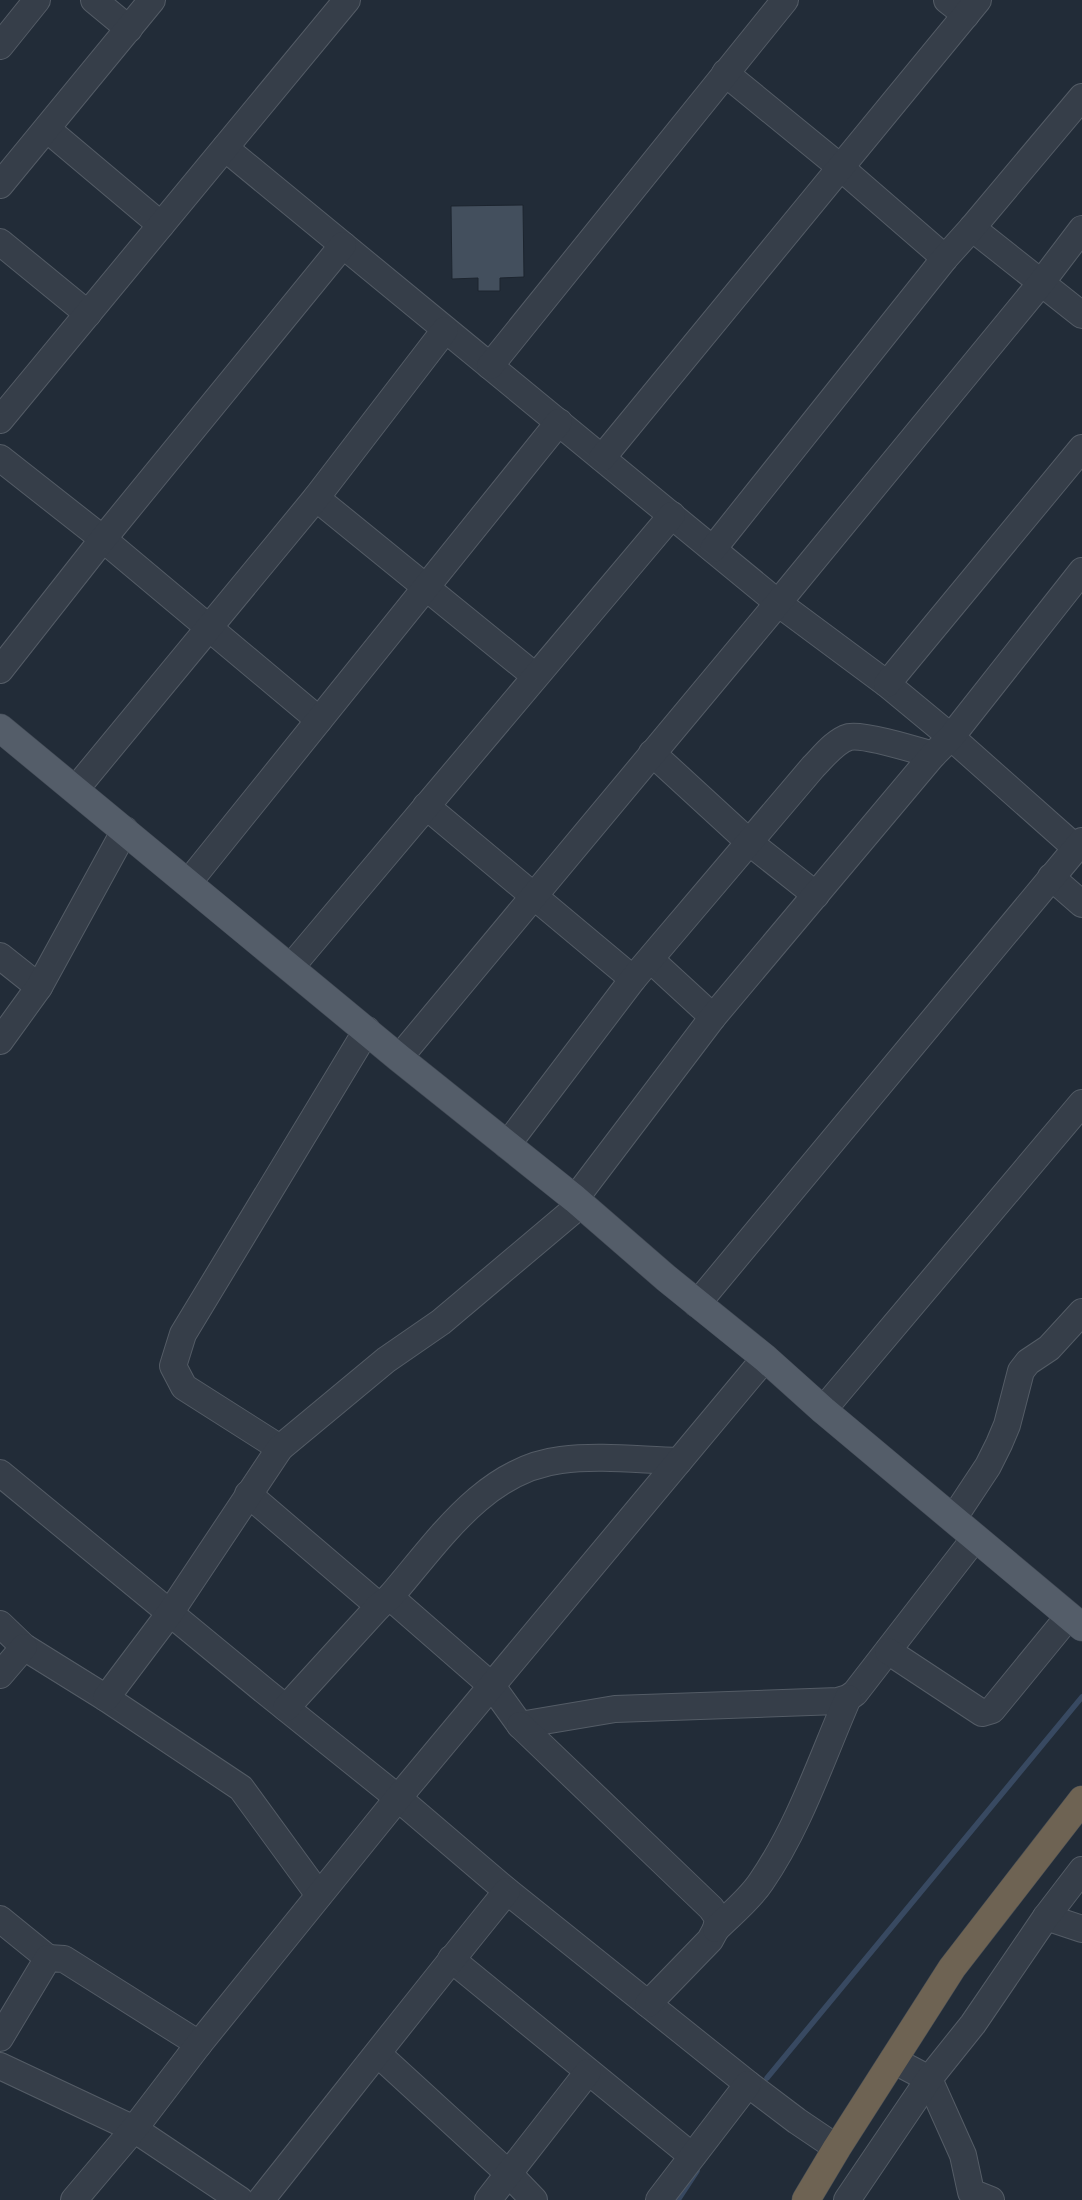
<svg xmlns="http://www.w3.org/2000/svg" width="1082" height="2200" viewBox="0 0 1082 2200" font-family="'IBM Plex Sans',sans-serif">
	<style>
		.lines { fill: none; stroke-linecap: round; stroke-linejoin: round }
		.stream { stroke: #384961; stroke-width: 5.5 }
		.building { fill: #434f5d; stroke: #1d252f }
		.minor-casing { stroke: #545c66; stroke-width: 28 }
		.major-casing { stroke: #3f4752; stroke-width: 29 }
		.highway-casing { stroke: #414953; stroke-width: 29 }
		.minor { stroke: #363e49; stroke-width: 26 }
		.major { stroke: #545d69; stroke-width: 28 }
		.highway { stroke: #6e6353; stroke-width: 28 }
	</style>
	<rect width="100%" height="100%" fill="#222c38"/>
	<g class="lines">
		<g class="stream">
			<path d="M 767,2078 L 1082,1697"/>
			<path d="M 678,2200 L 697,2171"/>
		</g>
	</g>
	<path class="building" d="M 523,205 L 524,277 L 500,278 L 500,291 L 478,291 L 478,278 L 452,279 L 451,206 Z"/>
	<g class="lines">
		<g class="minor-casing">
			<g id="minor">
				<path d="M 94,0 L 129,29"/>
				<path d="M 947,0 L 966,15"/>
				<path d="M 0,46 L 37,0"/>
				<path d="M 725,73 L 840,167 L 945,258"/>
				<path d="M 47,129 L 161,225"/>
				<path d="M 225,148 L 778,603 L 887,684 L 951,737 L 1076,848"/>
				<path d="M 0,185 L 152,0"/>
				<path d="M 972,228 L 1082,315"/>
				<path d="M 0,242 L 88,314"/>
				<path d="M 490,366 L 785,0"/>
				<path d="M 0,420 L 347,0"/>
				<path d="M 0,458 L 103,539 L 319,720"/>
				<path d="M 602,458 L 978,0"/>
				<path d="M 316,498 L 535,676"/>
				<path d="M 713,549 L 945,258 L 972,228 L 1082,97"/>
				<path d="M 0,670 L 103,539 L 343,245"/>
				<path d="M 887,684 L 1082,448"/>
				<path d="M 652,753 L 749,842 L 816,895"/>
				<path d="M 75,790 L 316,498 L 445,330"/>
				<path d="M 426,806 L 633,979"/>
				<path d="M 1051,877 L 1082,904"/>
				<path d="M 188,883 L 559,422"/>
				<path d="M 0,956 L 39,987"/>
				<path d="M 651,960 L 713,1017"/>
				<path d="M 291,967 L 672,515"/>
				<path d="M 0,1041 L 39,987 L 125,830"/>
				<path d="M 399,1058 L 778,603 L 1041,283 L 1082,229"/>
				<path d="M 507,1145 L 633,979 L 813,767 C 823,757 835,741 849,737 C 864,734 916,750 933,755"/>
				<path d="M 575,1199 L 713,1017 L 933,755 L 951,737 L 1082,571"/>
				<path d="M 697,1304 L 1082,841"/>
				<path d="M 823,1410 L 1082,1103"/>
				<path d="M 280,1448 L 184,1387 L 173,1366 L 183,1334 L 367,1030"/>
				<path d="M 0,1473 L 266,1692 L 398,1798 L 507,1891 L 748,2084 L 797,2121 L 837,2148"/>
				<path d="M 248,1494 L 379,1606"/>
				<path d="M 953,1519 L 988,1466 L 999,1444 L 1007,1425 L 1021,1371 L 1028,1362 L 1049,1348 L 1082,1312"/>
				<path d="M 390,1597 L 492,1686 L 520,1725 L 615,1709 L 838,1701 L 848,1698 L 855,1693 L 975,1538"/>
				<path d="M 0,1624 L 24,1647 L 106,1698 L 241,1788 L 319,1895"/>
				<path d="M 888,1651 L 982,1713 L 992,1710 L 1069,1616"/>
				<path d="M 0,1675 L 24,1647"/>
				<path d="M 106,1698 L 170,1613 L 280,1448 L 386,1360 L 441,1322 L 581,1204"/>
				<path d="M 286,1708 L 379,1606 L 390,1597 C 437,1543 484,1469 561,1460 C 599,1455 640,1460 679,1461"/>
				<path d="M 520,1725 L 711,1908 L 718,1918 L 716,1929 L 710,1940 L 648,2004"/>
				<path d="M 1046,1917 L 1082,1929"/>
				<path d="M 0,1919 L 48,1958"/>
				<path d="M 716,1929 C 731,1914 749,1900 761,1882 C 799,1827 821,1760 848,1698"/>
				<path d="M 451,1959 L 692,2156"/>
				<path d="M 0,2038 L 48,1958 L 64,1959 L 199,2044"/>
				<path d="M 378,2054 L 509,2174 L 534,2200"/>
				<path d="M 893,2060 L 929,2079 L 963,2155 L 971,2192 L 991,2200"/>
				<path d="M 0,2066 L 134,2129 L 240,2200"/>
				<path d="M 74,2200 L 134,2129 L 199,2044 L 398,1798 L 765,1358"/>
				<path d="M 261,2200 C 343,2097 424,1993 507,1891"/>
				<path d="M 488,2200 L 588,2072"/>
				<path d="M 659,2200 L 748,2084"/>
				<path d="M 847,2200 L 929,2079 L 973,2024 L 1046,1917 L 1082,1870"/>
			</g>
		</g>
		<g class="major-casing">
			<path id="major" d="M 0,728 L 399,1058 L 575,1199 L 666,1278 L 765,1358 L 823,1410 L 1082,1627"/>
		</g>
		<g class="highway-casing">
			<path id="highway" d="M 806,2200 L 837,2148 L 952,1968 L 1082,1800"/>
		</g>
		<use href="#minor" class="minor"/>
		<use href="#major" class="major"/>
		<use href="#highway" class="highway"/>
	</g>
</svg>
